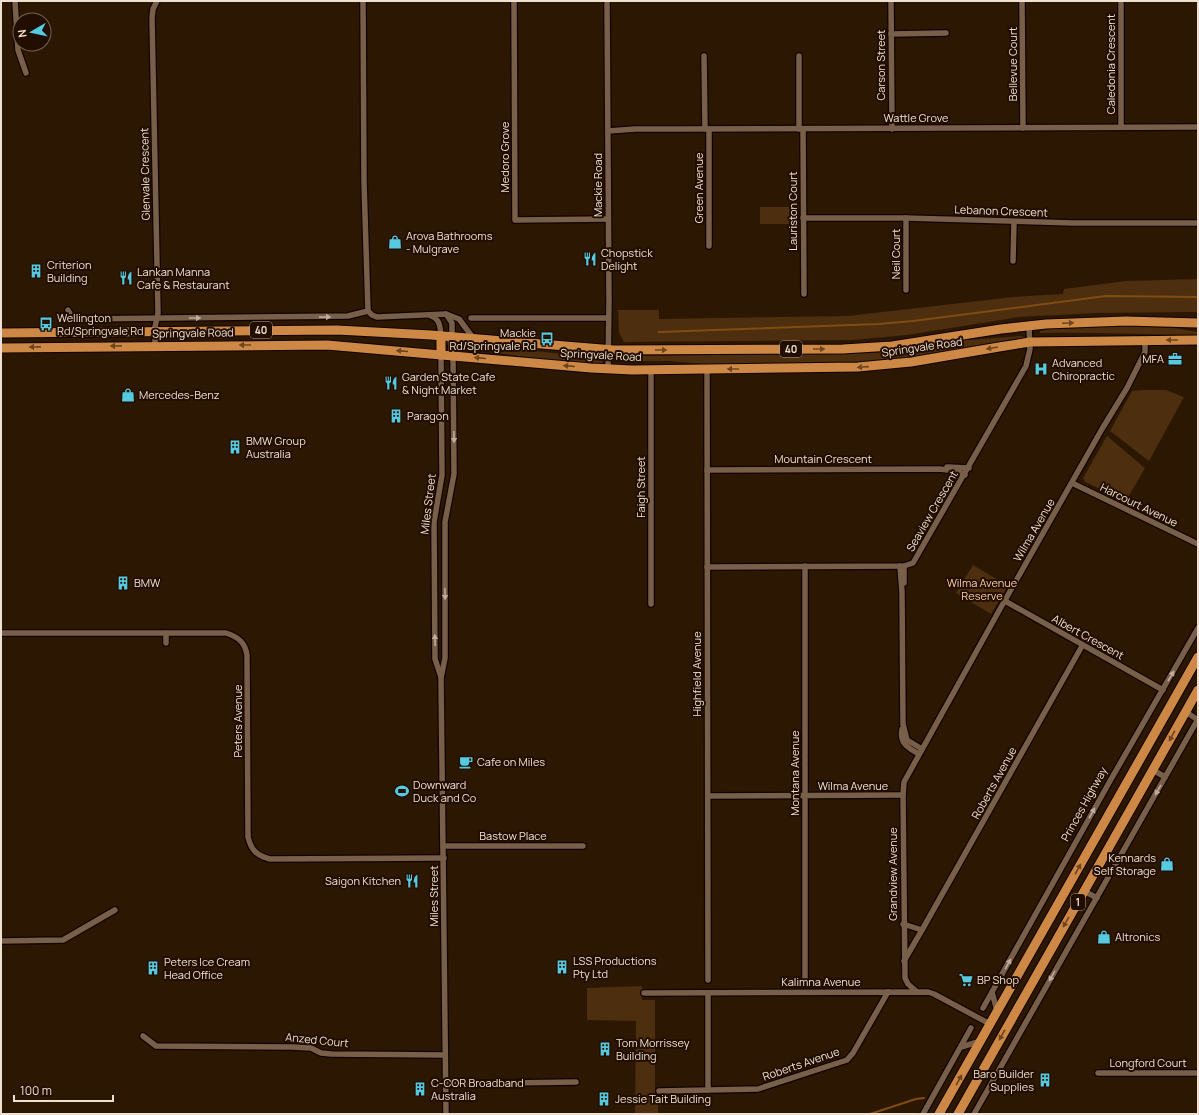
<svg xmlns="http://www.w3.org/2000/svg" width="1199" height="1115" viewBox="0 0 1199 1115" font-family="Manrope,sans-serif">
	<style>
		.green { fill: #4d2e0f }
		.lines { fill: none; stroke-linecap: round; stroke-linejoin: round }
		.stream { stroke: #814c12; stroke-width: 2 }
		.minor-casing { stroke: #130300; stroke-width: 8 }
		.trunk-casing { stroke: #130300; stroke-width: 11 }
		.minor { stroke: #785f49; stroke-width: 5.5 }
		.trunk { stroke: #ce8845; stroke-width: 9 }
		.oneway { fill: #bfac9c }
		.oneway2 { fill: #6f451f }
		.labels { text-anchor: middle; stroke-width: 4; stroke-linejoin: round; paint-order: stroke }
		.shield { fill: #220e00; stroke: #b2a194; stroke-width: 1 }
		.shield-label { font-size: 10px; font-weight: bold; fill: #efe0d3 }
		.street-label { font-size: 11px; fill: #efe0d3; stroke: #220e00 }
		.poi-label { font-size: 11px; fill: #efe0d3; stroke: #220e00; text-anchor: start }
		.park-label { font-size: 11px; fill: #fdcda3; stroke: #220e00 }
	</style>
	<rect width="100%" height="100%" fill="#2c1703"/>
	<g class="green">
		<rect x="760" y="207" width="36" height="17"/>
		<path d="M 1198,279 L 1198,312 L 1095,313 L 1019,317 L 907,335 L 853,340 L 624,342 L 619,333 L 618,310 L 659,310 L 659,319 L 848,316 L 1013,297 L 1063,294 L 1064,289 L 1126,281 Z"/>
		<path d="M 1124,326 L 1174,328 L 1198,332 L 1198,335 C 1146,335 1094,332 1042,333 L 1040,333 L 1040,331 L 1051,329 Z"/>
		<path d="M 1020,336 L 1025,337 L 1025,338 L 978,347 L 977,346 L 923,357 L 861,364 L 703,364 L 668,361 L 630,361 L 617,358 L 617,356 L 807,354 L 874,353 L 905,350 L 955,341 Z"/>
		<path d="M 464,344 L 470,344 L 591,357 L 603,361 L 602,364 C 555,363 509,354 463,348 Z"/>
		<path d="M 1142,390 L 1166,390 L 1184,397 L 1149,461 L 1110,431 L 1132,391 Z"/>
		<path d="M 1107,436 L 1145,468 L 1126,501 L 1085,482 L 1083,478 Z"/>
		<path d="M 973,565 L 1008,586 L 991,614 L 956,593 Z"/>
		<path d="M 642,986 L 642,1000 L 655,1000 L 655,1098 L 658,1099 L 658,1114 L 635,1114 L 636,1021 L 587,1020 L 587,988 Z"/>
	</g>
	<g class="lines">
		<g class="stream">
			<path d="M 659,332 L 878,324 L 913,321 L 1106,296 L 1198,297"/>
			<path d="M 870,1114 L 916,1099 L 924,1098"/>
		</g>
		<g class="minor-casing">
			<g id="minor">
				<path d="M 15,1 L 18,50 L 26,73"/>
				<path d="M 363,1 L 364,182 L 368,311"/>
				<path d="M 514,1 L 515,220 L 608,219"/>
				<path d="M 607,1 L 609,302 L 608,369"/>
				<path d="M 891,1 L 892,129"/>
				<path d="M 1022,1 L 1023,128"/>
				<path d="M 1121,1 L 1121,127"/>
				<path d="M 891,34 L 946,33"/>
				<path d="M 704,56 L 705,129"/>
				<path d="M 799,56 L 799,129"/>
				<path d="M 709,129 L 709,246"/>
				<path d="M 803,129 L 804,294"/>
				<path d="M 608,131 L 635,129 L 675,129 L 1198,127"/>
				<path d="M 803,218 L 906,218 L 1073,223 L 1198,223"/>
				<path d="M 906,218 L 906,290"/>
				<path d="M 1013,261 L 1014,222"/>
				<path d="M 68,310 C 70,315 73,318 79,319 L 348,316 L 368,311"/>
				<path d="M 368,311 L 372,315 L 377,317 L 446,314 L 452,323 L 452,337"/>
				<path d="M 446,314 L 459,319 L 474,339"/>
				<path d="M 429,315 C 440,319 440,325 441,336"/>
				<path d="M 471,318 L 608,318"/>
				<path d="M 155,346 L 155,327 L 158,313 L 152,18 L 153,9 L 157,1"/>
				<path d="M 707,369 L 708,980"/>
				<path d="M 947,467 L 969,468"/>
				<path d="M 707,470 L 939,469 L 957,471 L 965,475"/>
				<path d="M 1072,483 L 1198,544"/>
				<path d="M 805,566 L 805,980"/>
				<path d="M 900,566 L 902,592 L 903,724 L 907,740 L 922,749"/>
				<path d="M 707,567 L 904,566 L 913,563 L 1026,366 L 1030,349 L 1029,326"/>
				<path d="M 904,583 L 904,566"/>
				<path d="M 1005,601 L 1163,690"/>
				<path d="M 651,604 L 651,370"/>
				<path d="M 1,633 L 226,633 C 238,637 245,642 247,655 L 248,837 C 251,850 257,856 270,859 L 444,858"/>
				<path d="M 166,643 L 166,633"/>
				<path d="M 441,677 L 435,659 L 434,522 L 442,475 L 441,355"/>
				<path d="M 1186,712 L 1198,720"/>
				<path d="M 902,729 C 899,743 908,748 919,754"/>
				<path d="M 1153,770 L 1165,777"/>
				<path d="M 708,796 L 903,795"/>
				<path d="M 443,846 L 583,846"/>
				<path d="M 1084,891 L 1097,898"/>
				<path d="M 903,924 L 922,930"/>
				<path d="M 1,941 L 63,940 L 115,910"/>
				<path d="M 904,961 L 922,930 L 1082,646"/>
				<path d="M 917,992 L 908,984 L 905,978 L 903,795 L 904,782 L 1000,609 L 1102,429 L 1127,388 L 1145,352 L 1145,340"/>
				<path d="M 644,993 L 928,992 L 934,994 L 990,1024"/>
				<path d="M 708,993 L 708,1090"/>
				<path d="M 983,1008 L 992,992"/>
				<path d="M 997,1011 L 992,992 L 1110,781 L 1198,628"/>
				<path d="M 143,1036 L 156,1046 L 292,1047 L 311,1048 L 321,1053 L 331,1054 L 445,1055"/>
				<path d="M 961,1047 L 981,1041"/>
				<path d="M 1098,1073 L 1198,1073"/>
				<path d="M 446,1084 L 576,1082"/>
				<path d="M 659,1091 L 758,1089 L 847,1060 L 853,1053 L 888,992"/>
				<path d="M 446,1114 L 441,678 L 445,658 L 445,522 L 454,474 L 453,356"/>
				<path d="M 923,1114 L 971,1028"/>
				<path d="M 974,1114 L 1198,719"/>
			</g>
		</g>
		<g class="trunk-casing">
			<g id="trunk">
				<path d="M 1,333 L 337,330 L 431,335 L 614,350 L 843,349 L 892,346 L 1001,329 L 1046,324 L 1126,321 L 1198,323"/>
				<path d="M 441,336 L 441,355"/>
				<path d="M 452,337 L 453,356"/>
				<path d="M 1,348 L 327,345 L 591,368 L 632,370 L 858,367 L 911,362 L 999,347 L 1030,342 L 1198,340"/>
				<path d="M 939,1114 L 1198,657"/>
				<path d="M 958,1114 L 1198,690"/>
			</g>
		</g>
		<use href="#minor" class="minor"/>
		<use href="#trunk" class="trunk"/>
	</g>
	<defs><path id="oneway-solid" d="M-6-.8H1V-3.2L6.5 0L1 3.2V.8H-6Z"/></defs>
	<g class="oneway">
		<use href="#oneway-solid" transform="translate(325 317) rotate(-1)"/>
		<use href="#oneway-solid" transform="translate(195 318)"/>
		<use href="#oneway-solid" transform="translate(454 437) rotate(89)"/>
		<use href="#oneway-solid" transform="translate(445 594) rotate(89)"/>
		<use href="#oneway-solid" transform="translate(435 640) rotate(-91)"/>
		<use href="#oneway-solid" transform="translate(1171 676) rotate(-60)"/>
		<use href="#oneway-solid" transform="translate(1158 790) rotate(120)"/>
		<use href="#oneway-solid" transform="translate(1092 813) rotate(-61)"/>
		<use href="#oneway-solid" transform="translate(1008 964) rotate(-61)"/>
		<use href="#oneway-solid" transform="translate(1052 976) rotate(120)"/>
	</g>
	<g class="oneway2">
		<use href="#oneway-solid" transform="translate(1068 323) rotate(-3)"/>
		<use href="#oneway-solid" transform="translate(1172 340) rotate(180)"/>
		<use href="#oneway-solid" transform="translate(245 345) rotate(180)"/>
		<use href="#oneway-solid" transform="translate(116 346) rotate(179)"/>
		<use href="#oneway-solid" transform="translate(35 347) rotate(179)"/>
		<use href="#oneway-solid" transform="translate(992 348) rotate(170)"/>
		<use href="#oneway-solid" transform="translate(819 349)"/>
		<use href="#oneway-solid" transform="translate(661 350)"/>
		<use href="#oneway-solid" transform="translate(402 351) rotate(-175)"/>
		<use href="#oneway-solid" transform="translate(480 358) rotate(-175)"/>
		<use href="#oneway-solid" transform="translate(569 366) rotate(-175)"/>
		<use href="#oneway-solid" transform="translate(863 367) rotate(176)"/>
		<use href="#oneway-solid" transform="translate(733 369) rotate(180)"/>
		<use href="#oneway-solid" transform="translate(1172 736) rotate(119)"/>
		<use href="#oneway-solid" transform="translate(1078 869) rotate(-61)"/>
		<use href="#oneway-solid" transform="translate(1066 922) rotate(120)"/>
		<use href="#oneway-solid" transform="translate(1002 1035) rotate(119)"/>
		<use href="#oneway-solid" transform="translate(959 1080) rotate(-61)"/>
	</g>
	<defs>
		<g id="shop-bare" transform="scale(1.08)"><path d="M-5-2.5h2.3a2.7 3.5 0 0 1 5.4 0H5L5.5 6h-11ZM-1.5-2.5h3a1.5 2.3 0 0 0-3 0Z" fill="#55cae0" stroke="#220e00" stroke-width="2.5" paint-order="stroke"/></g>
		<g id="restaurant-bare" transform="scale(1.08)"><path d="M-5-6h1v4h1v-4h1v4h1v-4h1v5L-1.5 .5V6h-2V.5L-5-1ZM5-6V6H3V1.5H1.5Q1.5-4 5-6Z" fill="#55cae0" stroke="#220e00" stroke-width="2.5" paint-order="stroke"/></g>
		<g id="building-bare" transform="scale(1.08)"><path d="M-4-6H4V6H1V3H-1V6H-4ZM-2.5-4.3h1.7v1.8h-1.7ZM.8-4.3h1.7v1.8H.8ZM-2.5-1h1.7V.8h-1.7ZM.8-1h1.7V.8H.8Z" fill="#55cae0" stroke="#220e00" stroke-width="2.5" paint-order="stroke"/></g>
		<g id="bus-bare" transform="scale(1.08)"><path d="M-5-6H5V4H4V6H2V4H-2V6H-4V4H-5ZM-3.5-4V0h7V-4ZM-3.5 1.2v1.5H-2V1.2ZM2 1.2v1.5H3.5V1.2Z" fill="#55cae0" stroke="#220e00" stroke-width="2.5" paint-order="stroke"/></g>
		<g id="office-bare" transform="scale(1.08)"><path d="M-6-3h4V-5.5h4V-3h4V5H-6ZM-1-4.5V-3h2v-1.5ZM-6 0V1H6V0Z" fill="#55cae0" stroke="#220e00" stroke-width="2.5" paint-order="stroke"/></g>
		<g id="hospital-bare" transform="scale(1.08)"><path d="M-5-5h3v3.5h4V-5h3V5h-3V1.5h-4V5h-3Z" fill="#55cae0" stroke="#220e00" stroke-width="2.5" paint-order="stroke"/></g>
		<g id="cafe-bare" transform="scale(1.08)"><path d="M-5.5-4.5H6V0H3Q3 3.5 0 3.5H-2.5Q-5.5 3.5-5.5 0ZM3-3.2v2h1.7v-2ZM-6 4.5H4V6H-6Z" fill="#55cae0" stroke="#220e00" stroke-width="2.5" paint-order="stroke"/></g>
		<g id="stadium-bare" transform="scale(1.08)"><path d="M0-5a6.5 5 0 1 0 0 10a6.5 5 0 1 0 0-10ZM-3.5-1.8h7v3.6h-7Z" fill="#55cae0" stroke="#220e00" stroke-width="2.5" paint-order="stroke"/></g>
		<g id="supermarket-bare" transform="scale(1.08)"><path d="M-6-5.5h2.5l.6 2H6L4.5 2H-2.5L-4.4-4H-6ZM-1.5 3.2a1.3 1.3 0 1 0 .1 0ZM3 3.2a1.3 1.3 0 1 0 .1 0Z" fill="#55cae0" stroke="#220e00" stroke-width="2.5" paint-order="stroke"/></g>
	</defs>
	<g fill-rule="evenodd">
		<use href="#shop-bare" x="395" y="242"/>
		<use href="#restaurant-bare" x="590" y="259"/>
		<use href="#building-bare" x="36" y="271"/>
		<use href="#restaurant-bare" x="126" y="278"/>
		<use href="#bus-bare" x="46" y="324"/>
		<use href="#bus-bare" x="547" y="339"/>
		<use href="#office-bare" x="1175" y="359"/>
		<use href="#hospital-bare" x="1041" y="369"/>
		<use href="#restaurant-bare" x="391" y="383"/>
		<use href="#shop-bare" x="128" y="395"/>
		<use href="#building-bare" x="396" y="416"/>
		<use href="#building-bare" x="235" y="447"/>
		<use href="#building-bare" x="123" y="583"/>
		<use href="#cafe-bare" x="466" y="762"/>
		<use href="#stadium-bare" x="402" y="791"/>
		<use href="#shop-bare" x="1167" y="864"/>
		<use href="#restaurant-bare" x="412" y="881"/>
		<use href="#shop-bare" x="1104" y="937"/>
		<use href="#building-bare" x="562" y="967"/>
		<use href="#building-bare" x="153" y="968"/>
		<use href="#supermarket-bare" x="966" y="980"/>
		<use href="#building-bare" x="605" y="1049"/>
		<use href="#building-bare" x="1045" y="1080"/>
		<use href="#building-bare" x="420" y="1089"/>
		<use href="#building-bare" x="604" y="1099"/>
	</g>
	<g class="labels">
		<g class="shield">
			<rect x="250" y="322" width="22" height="16" rx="3"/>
			<rect x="780" y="341" width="22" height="16" rx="3"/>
			<rect x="1071" y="894" width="14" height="16" rx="3"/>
		</g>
		<g class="shield-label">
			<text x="261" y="334">40</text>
			<text x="791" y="353">40</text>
			<text x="1078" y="906">1</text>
		</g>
		<g class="street-label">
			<text transform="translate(1013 64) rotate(-90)" y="4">Bellevue Court</text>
			<text transform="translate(1111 64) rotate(-90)" y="4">Caledonia Crescent</text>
			<text transform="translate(881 65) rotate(-90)" y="4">Carson Street</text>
			<text x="916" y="122">Wattle Grove</text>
			<text transform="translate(505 157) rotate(-90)" y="4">Medoro Grove</text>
			<text transform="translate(145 174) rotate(-91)" y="4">Glenvale Crescent</text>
			<text transform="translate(598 185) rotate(-90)" y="4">Mackie Road</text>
			<text transform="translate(699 188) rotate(-90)" y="4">Green Avenue</text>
			<text transform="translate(793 211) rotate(-90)" y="4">Lauriston Court</text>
			<text transform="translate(1001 211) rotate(2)" y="4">Lebanon Crescent</text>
			<text transform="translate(896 254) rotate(-90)" y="4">Neil Court</text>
			<text transform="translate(193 333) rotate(-1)" y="4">Springvale Road</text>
			<text transform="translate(922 347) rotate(-8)" y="4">Springvale Road</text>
			<text transform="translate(601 355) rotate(3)" y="4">Springvale Road</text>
			<text x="823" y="463">Mountain Crescent</text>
			<text transform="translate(641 487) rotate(-90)" y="4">Faigh Street</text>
			<text transform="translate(428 504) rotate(-83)" y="4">Miles Street</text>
			<text transform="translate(1139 505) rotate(26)" y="4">Harcourt Avenue</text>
			<text transform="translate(932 511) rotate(-60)" y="4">Seaview Crescent</text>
			<text transform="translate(1034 530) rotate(-60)" y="4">Wilma Avenue</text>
			<text transform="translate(1088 637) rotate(29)" y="4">Albert Crescent</text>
			<text transform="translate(697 674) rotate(-90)" y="4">Highfield Avenue</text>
			<text transform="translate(238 721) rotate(-90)" y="4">Peters Avenue</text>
			<text transform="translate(795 773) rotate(-90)" y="4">Montana Avenue</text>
			<text transform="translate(994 783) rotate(-61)" y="4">Roberts Avenue</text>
			<text x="853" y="790">Wilma Avenue</text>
			<text transform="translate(1084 804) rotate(-61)" y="4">Princes Highway</text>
			<text x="513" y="840">Bastow Place</text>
			<text transform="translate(893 874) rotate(-90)" y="4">Grandview Avenue</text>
			<text transform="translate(434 896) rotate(-90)" y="4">Miles Street</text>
			<text x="821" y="986">Kalimna Avenue</text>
			<text transform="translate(317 1040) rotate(6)" y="4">Anzed Court</text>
			<text x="1148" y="1067">Longford Court</text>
			<text transform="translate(801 1064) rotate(-19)" y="4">Roberts Avenue</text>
		</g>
		<g class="poi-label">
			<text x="406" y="240">Arova Bathrooms<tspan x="406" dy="13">- Mulgrave</tspan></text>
			<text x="601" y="257">Chopstick<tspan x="601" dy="13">Delight</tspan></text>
			<text x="47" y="269">Criterion<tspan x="47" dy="13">Building</tspan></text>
			<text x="137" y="276">Lankan Manna<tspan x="137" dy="13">Cafe &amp; Restaurant</tspan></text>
			<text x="57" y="322">Wellington<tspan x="57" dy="13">Rd/Springvale Rd</tspan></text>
			<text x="536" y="337" text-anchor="end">Mackie<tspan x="536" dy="13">Rd/Springvale Rd</tspan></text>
			<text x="1164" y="363" text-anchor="end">MFA</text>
			<text x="1052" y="367">Advanced<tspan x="1052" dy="13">Chiropractic</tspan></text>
			<text x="402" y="381">Garden State Cafe<tspan x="402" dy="13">&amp; Night Market</tspan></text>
			<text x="139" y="399">Mercedes-Benz</text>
			<text x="407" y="420">Paragon</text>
			<text x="246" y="445">BMW Group<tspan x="246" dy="13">Australia</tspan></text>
			<text x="134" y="587">BMW</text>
			<text x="477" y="766">Cafe on Miles</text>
			<text x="413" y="789">Downward<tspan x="413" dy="13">Duck and Co</tspan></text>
			<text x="1156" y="862" text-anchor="end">Kennards<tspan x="1156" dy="13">Self Storage</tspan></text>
			<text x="401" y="885" text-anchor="end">Saigon Kitchen</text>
			<text x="1115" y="941">Altronics</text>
			<text x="573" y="965">LSS Productions<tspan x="573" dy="13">Pty Ltd</tspan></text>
			<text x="164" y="966">Peters Ice Cream<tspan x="164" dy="13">Head Office</tspan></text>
			<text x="977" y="984">BP Shop</text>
			<text x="616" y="1047">Tom Morrissey<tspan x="616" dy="13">Building</tspan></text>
			<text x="1034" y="1078" text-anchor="end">Baro Builder<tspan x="1034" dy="13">Supplies</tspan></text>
			<text x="431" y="1087">C-COR Broadband<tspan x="431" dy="13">Australia</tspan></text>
			<text x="615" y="1103">Jessie Tait Building</text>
		</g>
		<g class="park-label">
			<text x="982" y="587">Wilma Avenue<tspan x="982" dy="13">Reserve</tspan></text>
		</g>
	</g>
	<rect width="1199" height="1115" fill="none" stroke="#efe0d3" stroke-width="4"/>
	<g transform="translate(32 32) rotate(261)"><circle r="19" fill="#220e00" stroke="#746254"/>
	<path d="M0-3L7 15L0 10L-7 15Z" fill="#55cae0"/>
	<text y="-6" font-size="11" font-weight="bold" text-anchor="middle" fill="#efe0d3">N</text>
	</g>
	<path d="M14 1095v6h99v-6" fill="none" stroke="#efe0d3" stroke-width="2"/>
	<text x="20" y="1095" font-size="12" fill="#efe0d3" stroke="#220e00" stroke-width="3" paint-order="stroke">100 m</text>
</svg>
